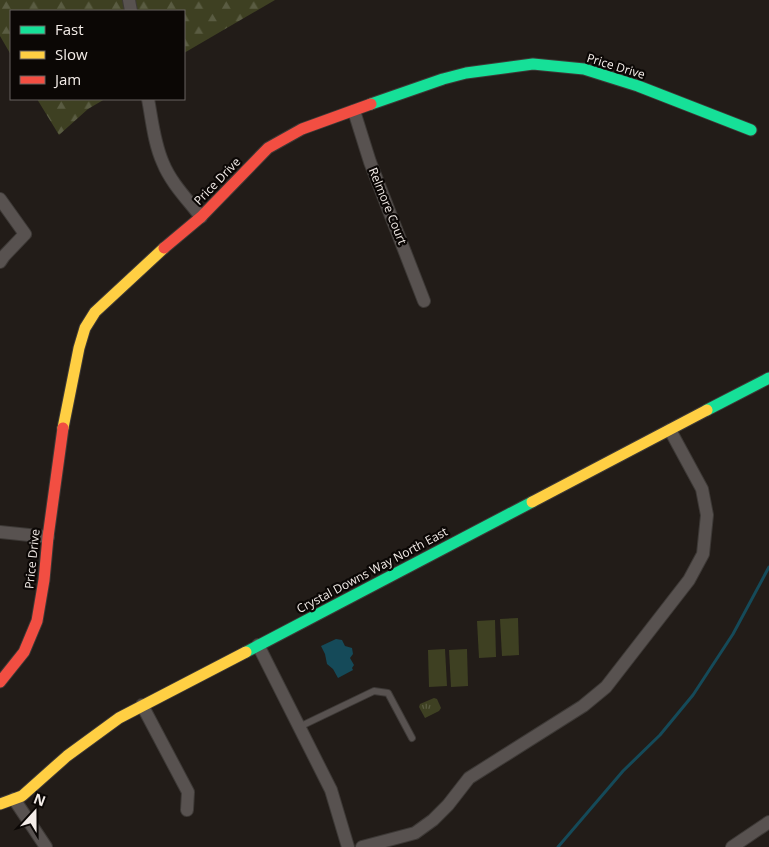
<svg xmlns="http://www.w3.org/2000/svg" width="769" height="847" viewBox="0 0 769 847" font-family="'Open Sans',sans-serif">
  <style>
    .grass { fill: url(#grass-tufts) }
    .forest { fill: url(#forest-firs) }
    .garden { fill: #3e4022 }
    .water { fill: #154a59 }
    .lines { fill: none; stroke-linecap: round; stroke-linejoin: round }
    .stream { stroke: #154a59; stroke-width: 3 }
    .lane-casing { stroke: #3d3936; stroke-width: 8 }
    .street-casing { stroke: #3d3936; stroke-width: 14 }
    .fast-casing { stroke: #3d3936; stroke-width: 13 }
    .slow-casing { stroke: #3d3936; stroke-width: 13 }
    .jam-casing { stroke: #3d3936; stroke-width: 13 }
    .lane { stroke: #585250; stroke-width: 6 }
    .street { stroke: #585250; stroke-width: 12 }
    .fast { stroke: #16e098; stroke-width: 11 }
    .slow { stroke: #ffcf43; stroke-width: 11 }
    .jam { stroke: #f24e42; stroke-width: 11 }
    .labels { text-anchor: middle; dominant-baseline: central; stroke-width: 4.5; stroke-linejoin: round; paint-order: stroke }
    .street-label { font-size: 12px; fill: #f4ede9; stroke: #0b0705 }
  </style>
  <defs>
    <pattern id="grass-tufts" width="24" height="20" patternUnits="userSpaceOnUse" patternTransform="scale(1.25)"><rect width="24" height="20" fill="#3e4022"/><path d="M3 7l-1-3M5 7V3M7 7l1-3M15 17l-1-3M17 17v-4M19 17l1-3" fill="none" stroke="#5a5c42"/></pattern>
    <pattern id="forest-firs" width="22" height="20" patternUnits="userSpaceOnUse" patternTransform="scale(1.25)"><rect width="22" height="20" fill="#3e4022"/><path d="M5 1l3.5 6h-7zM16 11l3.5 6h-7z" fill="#5a5c42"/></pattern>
  </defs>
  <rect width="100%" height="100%" fill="#221c18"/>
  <polygon class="grass" points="434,698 437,699 441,708 439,711 425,718 419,707 420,704"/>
  <g class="forest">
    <polygon points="0,0 275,0 184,53 184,11 11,11 11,55 0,36"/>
    <polygon points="37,99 105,99 88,109 59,135"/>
  </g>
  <g class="garden">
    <polygon points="518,618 519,655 502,656 500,619"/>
    <polygon points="495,620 496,657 479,658 477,621"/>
    <polygon points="445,649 447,686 429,687 428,650"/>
    <polygon points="467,649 468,686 451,687 449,650"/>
  </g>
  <polygon class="water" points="336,639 342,640 345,646 352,648 353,654 350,658 354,665 352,668 353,670 338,678 333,669 327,664 325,654 321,646"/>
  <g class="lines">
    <polyline class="stream" points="558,847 623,771 660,735 693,695 733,634 769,567"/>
    <defs>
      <polyline id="lane" points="299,727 374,691 388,693 412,738"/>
      <g id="street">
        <polyline points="129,0 131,11"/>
        <path d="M 148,99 C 152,120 154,143 163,163 C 171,183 188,200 201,217"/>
        <polyline points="354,111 370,162 424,301"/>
        <polyline points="0,199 25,234 4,256 0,262"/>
        <polyline points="0,532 48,537"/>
        <polyline points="258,645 331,790 348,847"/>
        <polyline points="142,705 188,792 187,810"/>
        <polyline points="14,799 46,847"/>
        <polyline points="362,847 415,833 433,820 448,805 469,778 583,706 606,687 689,580 703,554 707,515 702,489 670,430"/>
        <polyline points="732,847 769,822"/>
      </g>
      <g id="fast">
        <polyline points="371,104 443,79 466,73 533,64 584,69 638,86 751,130"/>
        <polyline points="707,410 769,378"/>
        <polyline points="246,652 532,502"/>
      </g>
      <g id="slow">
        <polyline points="63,428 79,348 85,328 95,312 164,248"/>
        <polyline points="532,502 707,410"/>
        <polyline points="0,804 22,796 67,756 119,718 246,652"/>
      </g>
      <g id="jam">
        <polyline points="164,248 201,217 268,148 302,129 371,104"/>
        <polyline points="0,682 24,652 37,621 44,580 48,537 63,428"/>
      </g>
    </defs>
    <use href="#lane" class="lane-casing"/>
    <use href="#street" class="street-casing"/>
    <use href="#fast" class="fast-casing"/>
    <use href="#slow" class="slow-casing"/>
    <use href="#jam" class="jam-casing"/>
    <use href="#lane" class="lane"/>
    <use href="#street" class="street"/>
    <use href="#fast" class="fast"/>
    <use href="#slow" class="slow"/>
    <use href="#jam" class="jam"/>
  </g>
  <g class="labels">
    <g class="street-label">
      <text transform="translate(616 66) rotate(17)">Price Drive</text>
      <text transform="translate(217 181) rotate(-46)">Price Drive</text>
      <text transform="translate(388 206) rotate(68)">Relmore Court</text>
      <text transform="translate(32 559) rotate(-84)">Price Drive</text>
      <text transform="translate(372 570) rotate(-28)">Crystal Downs Way North East</text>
    </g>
  </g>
  <rect x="10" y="10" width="175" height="90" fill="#0b0705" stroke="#686360"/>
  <rect x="20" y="26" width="25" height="8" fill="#16e098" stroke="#686360"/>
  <text x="55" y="35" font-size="15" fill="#f4ede9">Fast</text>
  <rect x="20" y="51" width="25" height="8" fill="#ffcf43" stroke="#686360"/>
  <text x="55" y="60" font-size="15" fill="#f4ede9">Slow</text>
  <rect x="20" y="76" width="25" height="8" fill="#f24e42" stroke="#686360"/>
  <text x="55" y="85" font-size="15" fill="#f4ede9">Jam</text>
  <g transform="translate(35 812) rotate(21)" stroke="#0b0705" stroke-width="4" paint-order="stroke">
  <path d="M0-4L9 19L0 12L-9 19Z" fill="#f4ede9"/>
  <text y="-8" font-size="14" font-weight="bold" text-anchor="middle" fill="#f4ede9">N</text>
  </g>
</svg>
